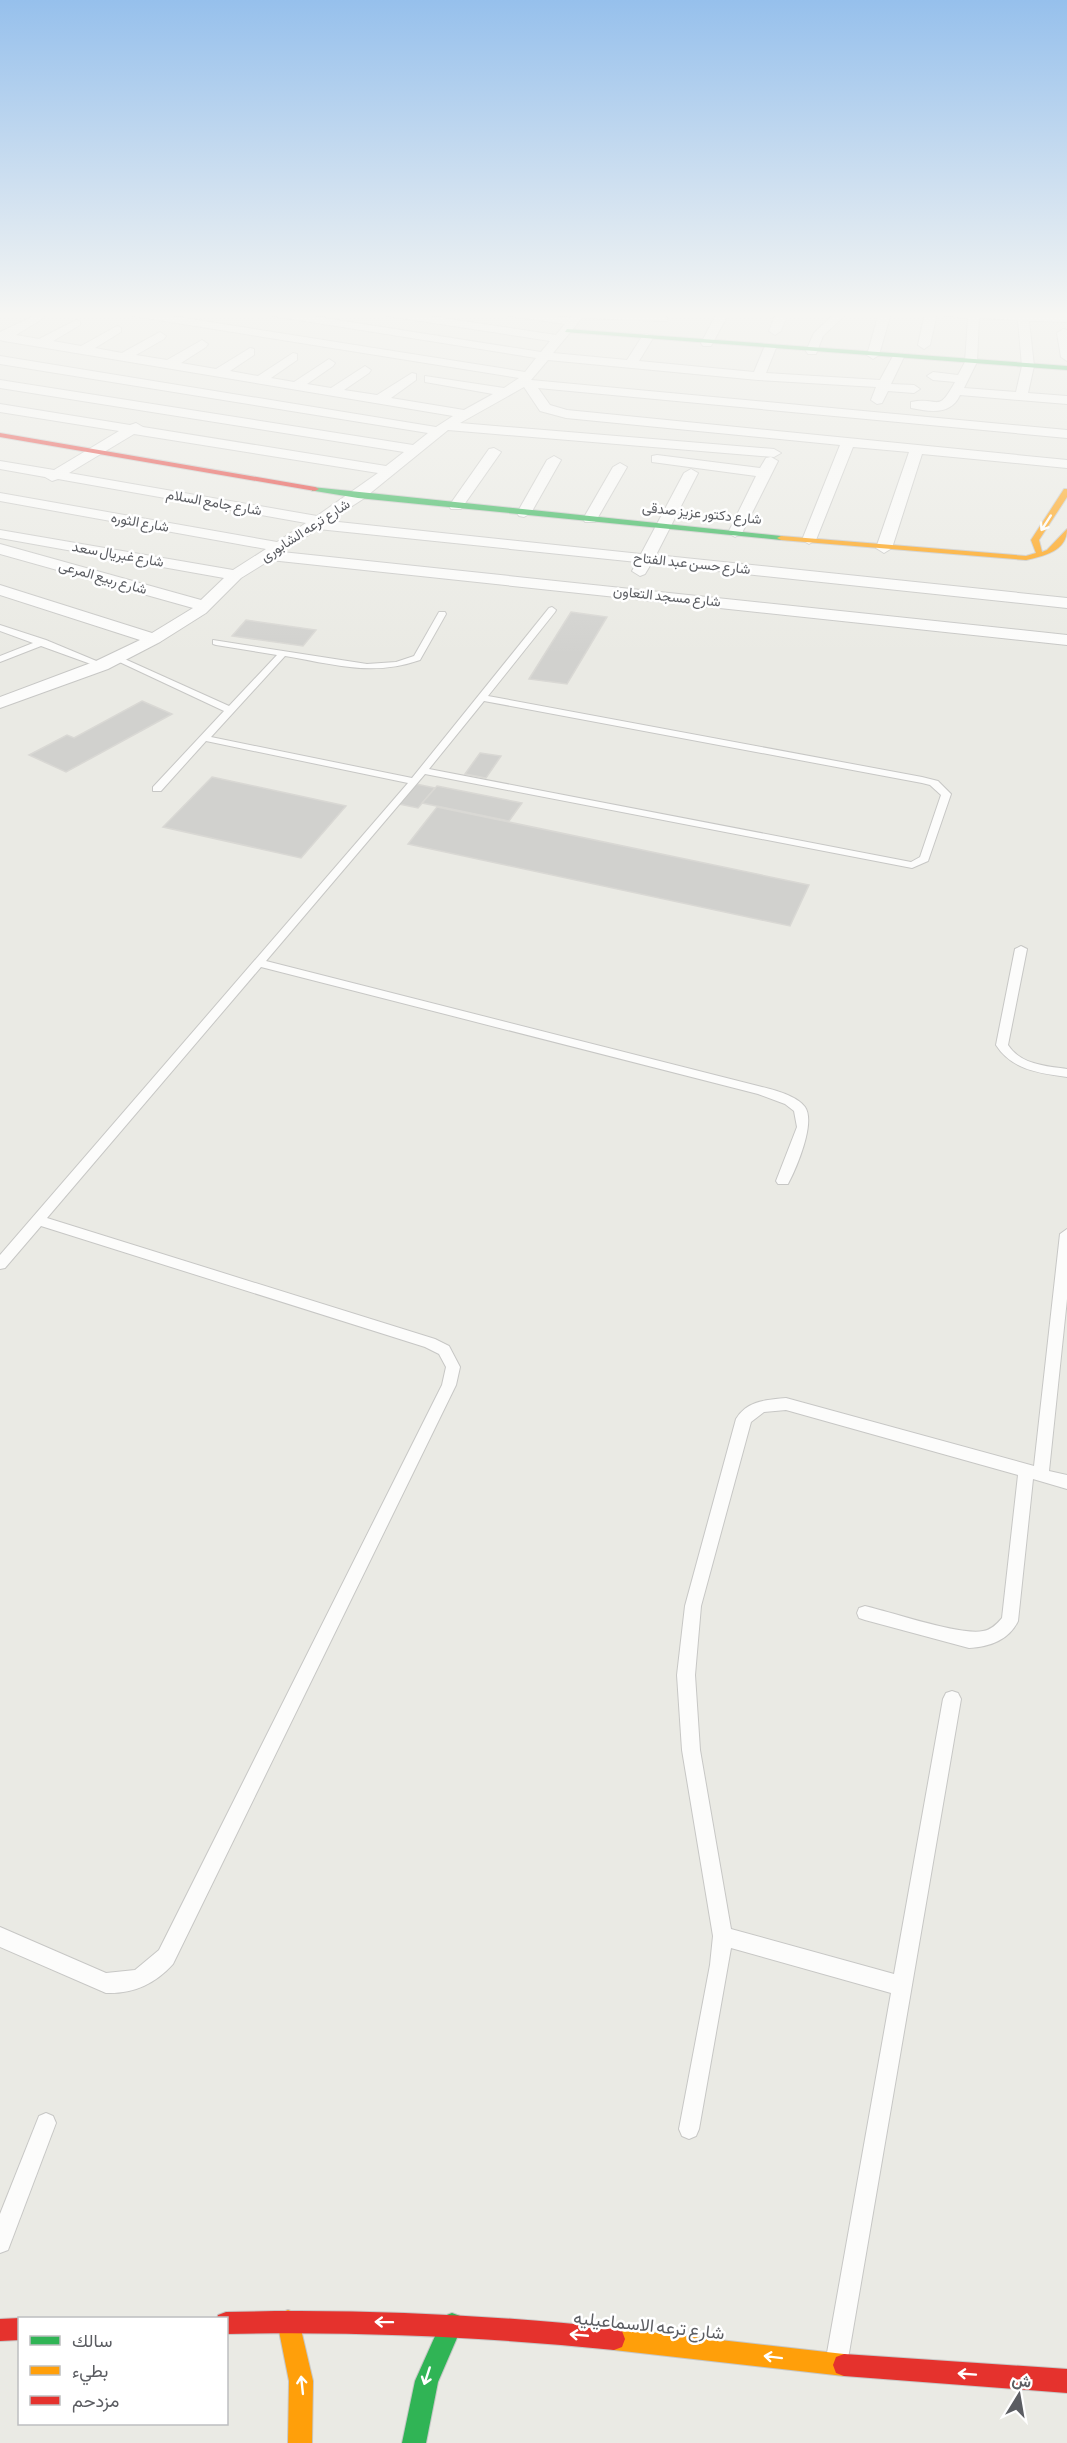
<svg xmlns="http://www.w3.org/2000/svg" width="1067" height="2443" viewBox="0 0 1067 2443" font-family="'Asap Condensed',Vazirmatn,sans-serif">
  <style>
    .building { fill: #d1d1ce; stroke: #d9d8d4; stroke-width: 1.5 }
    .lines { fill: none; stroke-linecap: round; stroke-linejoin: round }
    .lane-casing { stroke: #c7c7c5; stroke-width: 2 }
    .street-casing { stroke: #c7c7c5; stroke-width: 2 }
    .fast-casing { stroke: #c7c7c6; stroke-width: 2 }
    .slow-casing { stroke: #c7c7c6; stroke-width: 2 }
    .jam-casing { stroke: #c7c7c6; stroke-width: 2 }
    .lane { fill: #fcfcfb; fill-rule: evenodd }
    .street { fill: #fcfcfb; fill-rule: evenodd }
    .fast { fill: #30b455; fill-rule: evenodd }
    .slow { fill: #ff9f0a; fill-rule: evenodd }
    .jam { fill: #e5322d; fill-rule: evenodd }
    .oneway { stroke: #fff }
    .labels { text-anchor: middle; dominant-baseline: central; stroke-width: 5; stroke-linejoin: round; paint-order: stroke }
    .far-street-label { font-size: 14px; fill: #5b5d62; stroke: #fff }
    .near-street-label { font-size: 18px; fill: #5b5d62; stroke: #fff }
  </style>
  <rect width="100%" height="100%" fill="#eaeae4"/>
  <g class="building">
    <polygon points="571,612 607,617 567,684 529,679"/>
    <polygon points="246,620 316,630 303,646 232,636"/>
    <polygon points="142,701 172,714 66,772 29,755 67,735 74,738"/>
    <polygon points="480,753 501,756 486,778 465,774"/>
    <polygon points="212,777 346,806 301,858 163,827"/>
    <polygon points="416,784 435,788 418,808 399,804"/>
    <polygon points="437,786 522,803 509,821 422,803"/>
    <polygon points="437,807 809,885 790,926 408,844"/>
  </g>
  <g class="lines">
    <defs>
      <g id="lane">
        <path d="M 552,607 L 556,610 L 555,612 L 488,696 L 922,777 L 938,781 L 951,794 L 928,861 L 912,868 L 425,774 L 266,961 L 762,1087 C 775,1090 797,1096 805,1107 C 816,1123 796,1169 788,1184 L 778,1184 L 776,1181 L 797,1127 L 794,1111 L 785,1104 L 758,1094 L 261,967 L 47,1218 L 435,1339 L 449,1346 L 460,1367 L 456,1385 L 173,1964 C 155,1984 133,1994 106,1993 L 0,1947 L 0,1927 L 106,1973 L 135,1970 L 159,1950 L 442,1385 L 446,1367 L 439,1354 L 425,1347 L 41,1226 L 5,1268 L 0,1269 L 0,1255 L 408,783 L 206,741 L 161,791 L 153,791 L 153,787 L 224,711 L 111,658 L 118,656 L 229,706 L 277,655 L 216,645 L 213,644 L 213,640 L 367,664 L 396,662 L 414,656 L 439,612 L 445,612 L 446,614 L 420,660 C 372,677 333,664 285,656 L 211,737 L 412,778 L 549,608 ZM 484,701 L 922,783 L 930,785 L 941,795 L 920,857 L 911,862 L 429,769 Z"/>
        <polygon points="0,625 46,640 106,665 99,667 41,646 0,662 0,656 33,643 0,631"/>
        <path d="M 1021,946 L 1027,949 L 1008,1045 C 1021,1065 1046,1066 1067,1069 L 1067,1077 C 1039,1073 1012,1070 996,1045 L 1015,949 Z"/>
        <path d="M 1067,1229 L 1067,1299 L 1049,1471 L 1067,1475 L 1067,1489 L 1033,1479 L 1018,1621 C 1009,1640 989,1647 969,1648 L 865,1620 L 859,1618 L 857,1613 L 859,1608 L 865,1606 C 891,1612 961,1636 983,1631 C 991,1630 997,1624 1002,1618 L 1018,1475 L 786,1410 L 764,1412 L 751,1422 L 701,1606 L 695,1675 L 700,1750 L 731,1929 L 894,1974 L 943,1699 L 946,1693 L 952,1691 L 958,1693 L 961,1699 L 849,2353 L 846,2361 L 838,2364 L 830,2361 L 827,2353 L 891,1993 L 731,1948 L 699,2129 L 696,2136 L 689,2139 L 682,2136 L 679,2129 L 710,1965 L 713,1936 L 682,1750 L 677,1675 L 685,1606 L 736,1419 C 747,1400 767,1400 786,1398 L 1034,1466 L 1060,1234 Z"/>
        <polygon points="46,2113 53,2116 56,2123 8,2250 0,2253 0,2214 39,2116"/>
      </g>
      <g id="street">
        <path d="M 127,313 L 153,313 L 525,372 L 536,358 L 273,316 L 267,313 L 293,313 L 541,352 L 550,341 L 388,316 L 382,313 L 409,313 L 556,335 L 565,324 L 510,316 L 504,313 L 533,313 L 570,318 L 574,313 L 663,316 L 667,317 L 667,321 L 582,318 L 553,353 L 627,360 L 643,335 L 647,334 L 653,338 L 639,361 L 754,372 L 764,348 L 770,344 L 776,348 L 766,373 L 880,380 L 894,354 L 902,354 L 904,357 L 891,384 L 914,385 L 920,389 L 914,393 L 888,391 L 882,403 L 877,404 L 871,400 L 876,387 L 758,380 L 548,360 L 531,380 L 1067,430 L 1067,438 L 538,388 L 550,405 L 567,410 L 1067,460 L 1067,468 L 922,454 L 892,548 L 884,553 L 876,548 L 909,452 L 853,447 L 816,540 L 809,544 L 802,540 L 840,445 L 566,418 L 540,411 L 524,387 L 460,423 L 774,449 L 781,453 L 774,457 L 448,430 L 363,499 L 329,521 L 641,554 L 684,473 L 691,469 L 698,473 L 656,555 L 1067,598 L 1067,608 L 651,564 L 645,574 L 640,576 L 632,571 L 637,562 L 318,529 L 282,552 L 1067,635 L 1067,645 L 270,560 L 241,578 L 206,613 L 160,642 L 108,669 L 0,708 L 0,697 L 96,661 L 140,640 L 0,595 L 0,585 L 152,633 L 193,608 L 0,554 L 0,544 L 201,600 L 224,578 L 0,538 L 0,530 L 233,570 L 266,549 L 0,501 L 0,493 L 277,542 L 306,523 L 58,479 L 52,481 L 45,477 L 0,469 L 0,461 L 54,470 L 119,431 L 0,412 L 0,404 L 130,425 L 136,423 L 143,427 L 386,466 L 404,452 L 0,388 L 0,380 L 413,445 L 428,433 L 0,364 L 0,356 L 436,427 L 453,416 L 4,341 L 0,340 L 0,332 L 38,314 L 44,317 L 42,319 L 16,335 L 39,339 L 76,320 L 80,321 L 80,325 L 53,341 L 81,346 L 117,326 L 121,328 L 121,332 L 95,348 L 122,353 L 160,332 L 166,336 L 164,339 L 136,355 L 167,360 L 202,340 L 208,344 L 206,347 L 181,363 L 216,369 L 250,348 L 254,349 L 254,355 L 230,371 L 258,376 L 293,353 L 297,354 L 297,360 L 271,378 L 294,382 L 329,359 L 335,363 L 333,366 L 307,384 L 331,388 L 365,366 L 371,370 L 369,373 L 344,390 L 377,395 L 412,373 L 416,374 L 416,380 L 391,398 L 464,410 L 493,394 L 425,382 L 425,376 L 504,388 L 519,378 L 133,316 ZM 134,434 L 378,473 L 317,516 L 69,473 Z"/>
        <polygon points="717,313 729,313 711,346 703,346 701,343"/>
        <polygon points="776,313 788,313 781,331 775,335 769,331"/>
        <polygon points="835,313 847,313 823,336 816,354 808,354 806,351 814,333"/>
        <polygon points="879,313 891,313 879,355 873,359 867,355"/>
        <polygon points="925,313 937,313 930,345 924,349 918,345"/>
        <path d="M 940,313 L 1067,316 L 1067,322 L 1029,321 L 1034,366 L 1028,393 L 1067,396 L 1067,404 L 960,395 C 951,415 931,412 911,408 L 911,402 C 940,396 937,415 955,382 L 933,380 L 927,376 L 933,372 L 958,375 L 965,362 L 968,318 L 946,316 ZM 979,318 L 1018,320 L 1022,366 L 1016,392 L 964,388 L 977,362 Z"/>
        <polygon points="1063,329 1067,330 1067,361 1061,357 1057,333"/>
        <polygon points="494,448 501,452 461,509 451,509 449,506 451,503 489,449"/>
        <polygon points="657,455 760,468 766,458 771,457 778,461 742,533 735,537 728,533 756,476 652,462 652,456"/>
        <polygon points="554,456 561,460 531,513 524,517 519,516 517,513 547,460"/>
        <polygon points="620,463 627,467 597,519 595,522 585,522 583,519 613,467"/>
      </g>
      <g id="fast">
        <polygon points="567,329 1067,366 1067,370 565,332"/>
        <polygon points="312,487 781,536 785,538 781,540 358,498 315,491 312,491"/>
        <polygon points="452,2313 460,2316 463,2324 438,2382 426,2443 402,2443 415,2381 444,2316"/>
      </g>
      <g id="slow">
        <path d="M 1064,489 L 1067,489 L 1067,497 L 1039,540 L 1042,552 L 1047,550 L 1067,529 C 1067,551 1044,556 1026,560 L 781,540 L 777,538 L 781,536 L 1026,556 L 1036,553 L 1031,540 Z"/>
        <polygon points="288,2310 296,2313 299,2321 313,2381 312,2443 288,2443 289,2381 277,2321 280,2313"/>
        <polygon points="614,2328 844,2354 852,2357 855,2365 852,2373 844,2376 614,2350 606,2347 603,2339 606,2331"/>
      </g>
      <g id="jam">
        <polygon points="0,433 315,487 319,489 315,491 0,437"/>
        <path d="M 275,2311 C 388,2310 501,2316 614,2328 L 622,2331 L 625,2339 L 622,2347 L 614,2350 C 485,2337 356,2331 226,2334 L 226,2318 L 217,2318 L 218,2315 L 226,2312 Z"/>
        <polygon points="20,2318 22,2318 20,2318 20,2340 0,2341 0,2319"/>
        <polygon points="844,2354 1067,2369 1067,2393 844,2376 836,2373 833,2365 836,2357"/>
      </g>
    </defs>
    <use href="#lane" class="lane-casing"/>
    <use href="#street" class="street-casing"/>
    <use href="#fast" class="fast-casing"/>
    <use href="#slow" class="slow-casing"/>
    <use href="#jam" class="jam-casing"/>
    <use href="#lane" class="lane"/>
    <use href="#street" class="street"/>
    <use href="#fast" class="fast"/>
    <use href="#slow" class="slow"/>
    <use href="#jam" class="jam"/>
  </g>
  <defs><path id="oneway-shaft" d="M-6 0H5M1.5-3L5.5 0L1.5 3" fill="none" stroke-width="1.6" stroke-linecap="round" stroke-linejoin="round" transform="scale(1.5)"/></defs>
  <g class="oneway">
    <use href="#oneway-shaft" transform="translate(1046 523) rotate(123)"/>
    <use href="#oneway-shaft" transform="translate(384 2322) rotate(-179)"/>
    <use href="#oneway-shaft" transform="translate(579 2335) rotate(-175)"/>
    <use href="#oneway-shaft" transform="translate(773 2357) rotate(-173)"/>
    <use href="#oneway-shaft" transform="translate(967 2374) rotate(-176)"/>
    <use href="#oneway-shaft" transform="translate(427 2376) rotate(108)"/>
    <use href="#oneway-shaft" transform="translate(302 2385) rotate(-96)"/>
  </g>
  <linearGradient id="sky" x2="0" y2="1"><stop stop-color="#96c0ec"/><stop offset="0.48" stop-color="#f6f6f3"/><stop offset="1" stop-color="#f6f6f3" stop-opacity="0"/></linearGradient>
  <rect width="1067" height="655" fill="url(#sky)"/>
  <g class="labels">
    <g class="far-street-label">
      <text transform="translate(214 502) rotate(10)">شارع جامع السلام</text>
      <text transform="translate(702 513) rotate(6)">شارع دكتور عزيز صدقى</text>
      <text transform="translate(140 522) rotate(10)">شارع الثوره</text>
      <text transform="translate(305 530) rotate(-33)">شارع ترعه الشابورى</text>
      <text transform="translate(118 554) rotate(10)">شارع غبريال سعد</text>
      <text transform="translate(692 563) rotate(6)">شارع حسن عبد الفتاح</text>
      <text transform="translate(103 577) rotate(16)">شارع ربيع المرعى</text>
      <text transform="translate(667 596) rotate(6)">شارع مسجد التعاون</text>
    </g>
    <g class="near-street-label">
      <text transform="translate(649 2325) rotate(6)">شارع ترعه الاسماعيليه</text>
    </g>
  </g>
  <rect x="18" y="2317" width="210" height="108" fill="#ffffff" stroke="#bdbec0" stroke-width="1.5"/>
  <rect x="30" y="2336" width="30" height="9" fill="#30b455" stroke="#bdbec0" stroke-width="1.5"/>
  <text x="72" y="2347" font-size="18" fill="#5b5d62">سالك</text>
  <rect x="30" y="2366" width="30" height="9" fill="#ff9f0a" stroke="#bdbec0" stroke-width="1.5"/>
  <text x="72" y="2377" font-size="18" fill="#5b5d62">بطيء</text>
  <rect x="30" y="2396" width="30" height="9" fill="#e5322d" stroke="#bdbec0" stroke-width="1.5"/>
  <text x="72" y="2407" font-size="18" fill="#5b5d62">مزدحم</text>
  <g transform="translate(1019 2395) rotate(11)" stroke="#ffffff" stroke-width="4.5" paint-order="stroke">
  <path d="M0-4.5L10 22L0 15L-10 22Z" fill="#5b5d62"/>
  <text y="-9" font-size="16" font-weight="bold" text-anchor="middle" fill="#5b5d62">ش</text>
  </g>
</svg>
